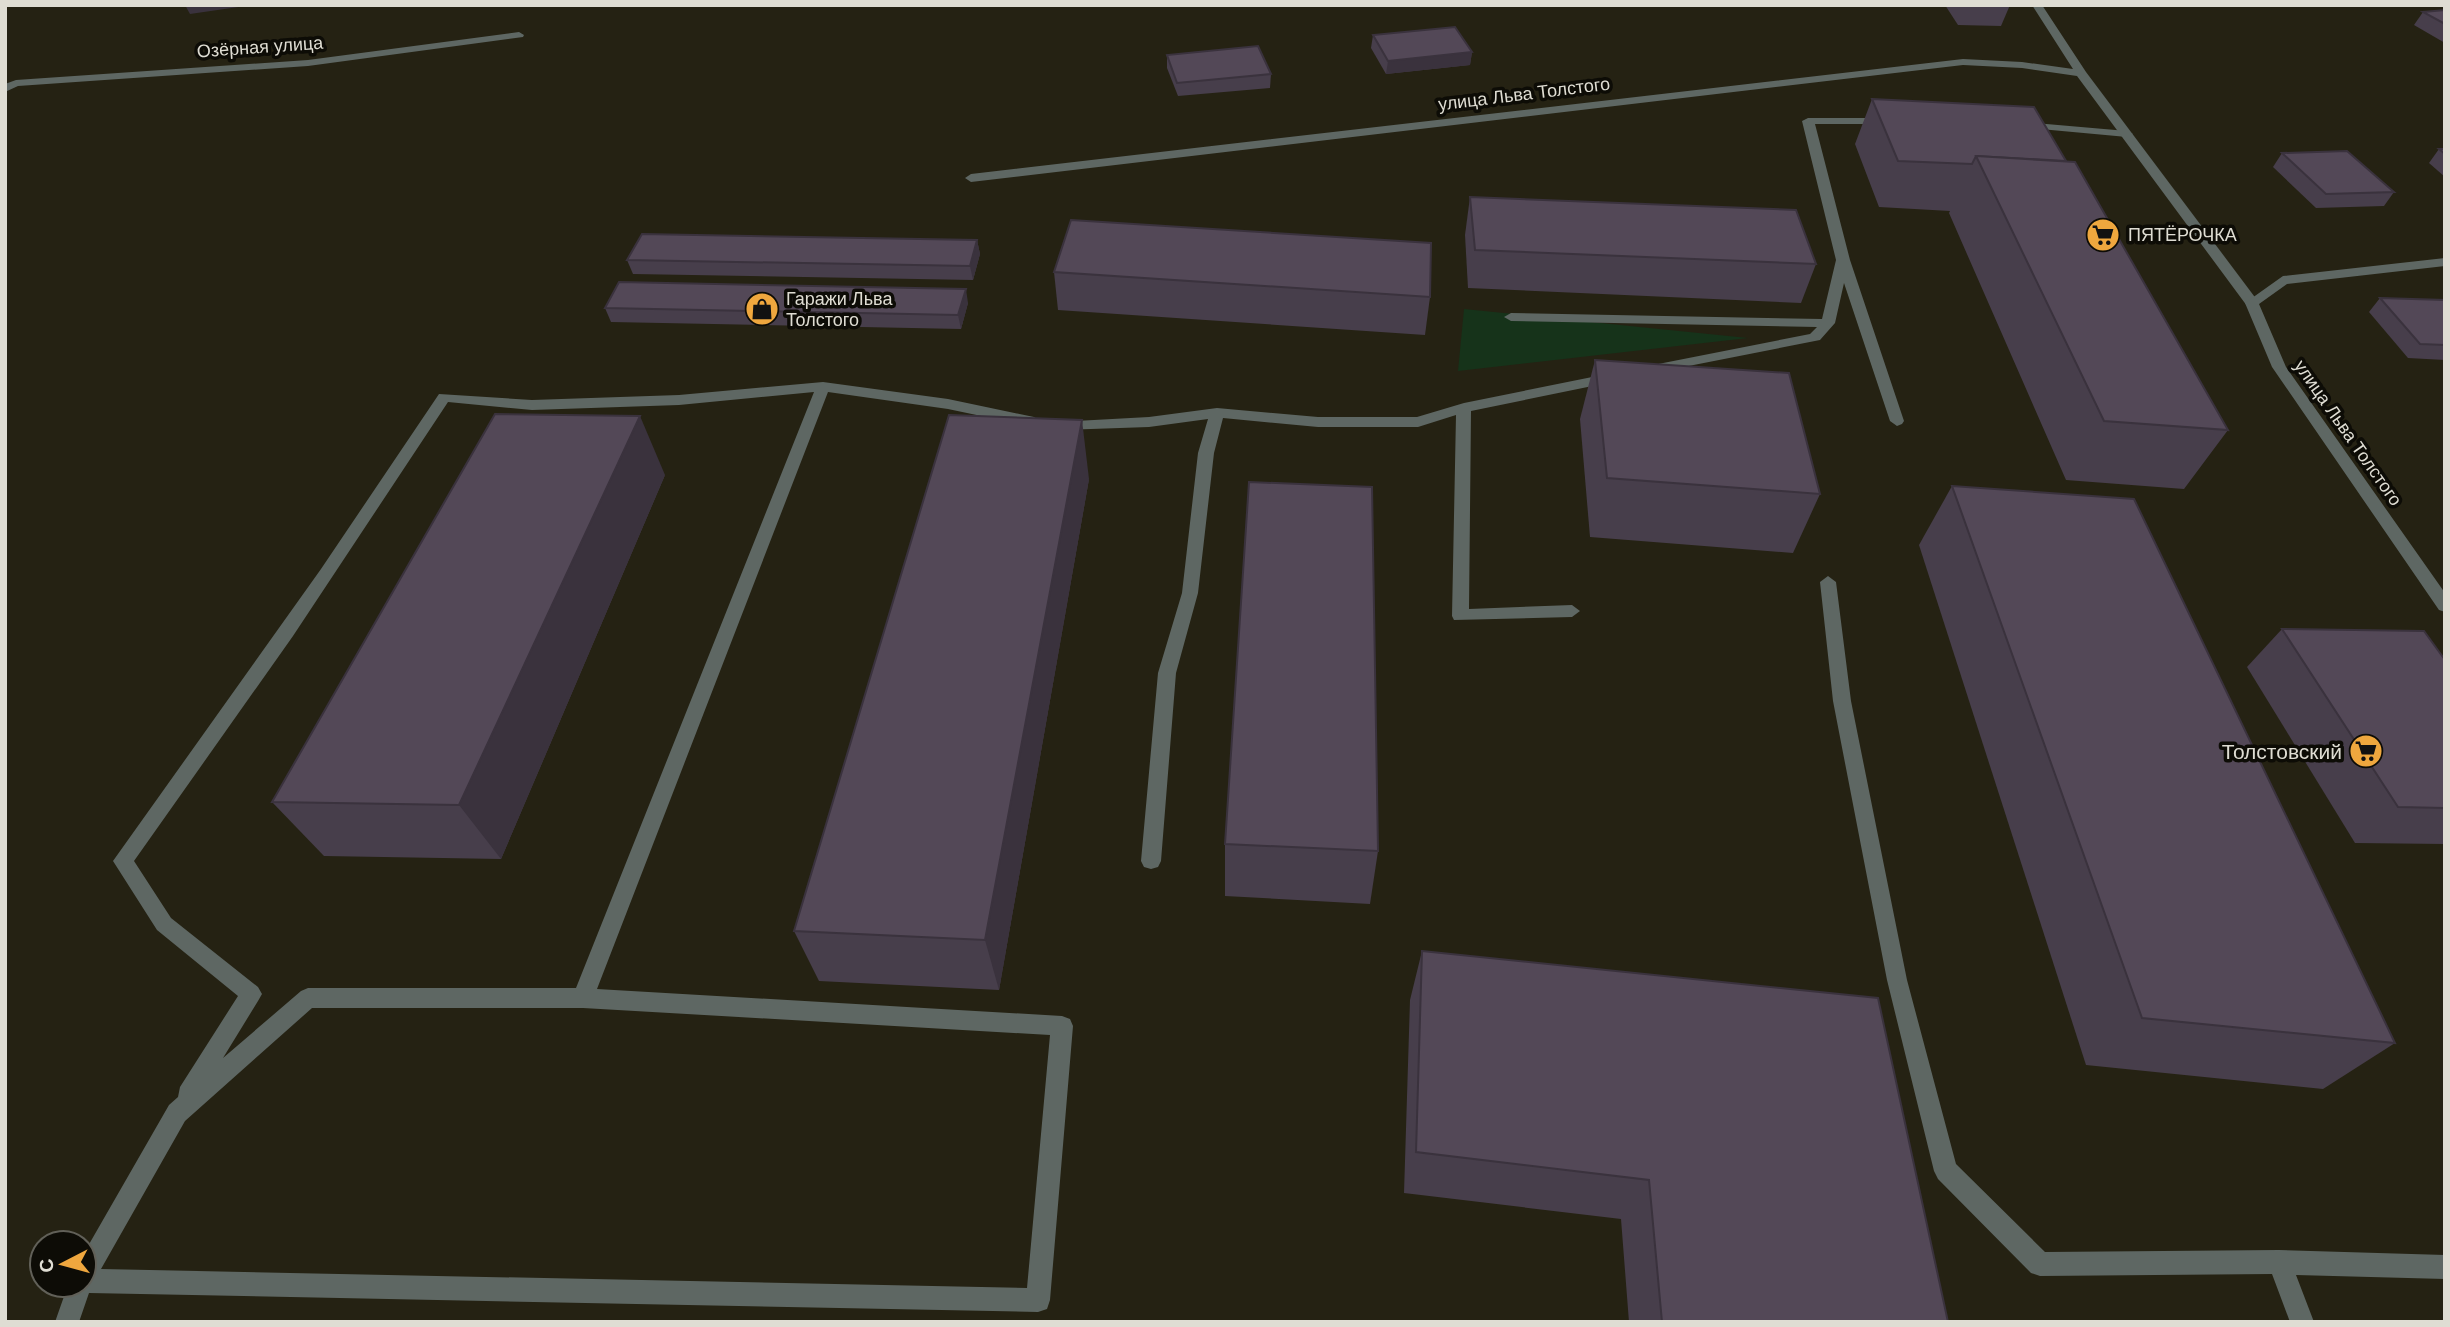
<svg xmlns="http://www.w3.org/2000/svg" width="2450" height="1327" viewBox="0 0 2450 1327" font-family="Helvetica,sans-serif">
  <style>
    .green { fill: #16331a }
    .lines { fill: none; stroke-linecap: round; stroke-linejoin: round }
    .service { fill: #5e6763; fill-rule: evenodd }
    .minor { fill: #5e6763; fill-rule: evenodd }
    .tertiary { fill: #5e6763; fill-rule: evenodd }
    .wall { fill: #473e4b }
    .shaded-wall { fill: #3a323d }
    .building { fill: #534857; stroke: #3a323d; stroke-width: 2 }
    .labels { text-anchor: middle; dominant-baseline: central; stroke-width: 7; stroke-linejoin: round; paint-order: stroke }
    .far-street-label { font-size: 18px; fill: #dfddd3; stroke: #0d0c06 }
    .far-poi-label { font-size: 18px; fill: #dfddd3; stroke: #0d0c06; text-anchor: start }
    .poi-label { font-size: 21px; fill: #dfddd3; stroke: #0d0c06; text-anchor: end }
  </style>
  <rect width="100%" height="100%" fill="#252213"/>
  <polygon class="green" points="1464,309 1748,338 1458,371"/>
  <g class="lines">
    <g class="service">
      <polygon points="1808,118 1886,118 1892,121 1886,124 1815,124 1850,260 1904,421 1902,424 1897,426 1890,421 1844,283 1835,323 1820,340 1653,373 1646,369 1648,366 1810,334 1817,327 1511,321 1504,317 1511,313 1822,319 1836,260 1802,121"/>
      <polygon points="2022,122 2127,131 2133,134 2127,137 2018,127 2018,123"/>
      <polygon points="1612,373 1617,375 1619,378 1617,381 1471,411 1469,609 1572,605 1580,611 1572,617 1454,620 1452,616 1456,415 1418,427 1318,427 1223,418 1214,453 1198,593 1176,673 1161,861 1158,867 1151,869 1144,867 1141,861 1158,673 1182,593 1198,453 1208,419 1149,427 1062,430 1057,428 1055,425 1057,422 1149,417 1217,408 1318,417 1417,417 1464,403"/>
      <path d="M 823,382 L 948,399 L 1034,417 L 1041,422 L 1034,427 L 948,409 L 828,392 L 597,989 L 1062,1016 L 1070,1019 L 1073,1026 L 1050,1300 L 1047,1309 L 1038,1312 L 89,1293 L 79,1322 L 55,1322 L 68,1285 L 84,1285 L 84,1253 L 169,1105 L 178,1097 L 180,1087 L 238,996 L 157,930 L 113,861 L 321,569 L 439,394 L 532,400 L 679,395 ZM 814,392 L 576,988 L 308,988 L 301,991 L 223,1058 L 258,1001 L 262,994 L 258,987 L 171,918 L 134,861 L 293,636 L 448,402 L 532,410 L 679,405 ZM 312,1008 L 583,1008 L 1050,1035 L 1027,1288 L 101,1269 L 185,1121 Z"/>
      <polygon points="1828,576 1836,582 1851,701 1907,980 1956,1164 2045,1252 2279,1250 2445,1255 2445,1279 2296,1275 2314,1322 2290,1322 2272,1274 2040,1276 2031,1273 1938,1179 1934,1171 1887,980 1833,701 1820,582"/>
    </g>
    <g class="minor">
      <polygon points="2032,5 2042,5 2086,72 2257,300 2257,306 2247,306 2077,76 2022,68 1963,65 971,182 965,178 971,174 1963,59 2022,62 2073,69"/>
      <polygon points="519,32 524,35 523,37 308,66 18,86 5,92 5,84 16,80 308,60"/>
    </g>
    <polygon class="tertiary" points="2445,258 2445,266 2287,284 2259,304 2286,367 2445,593 2445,612 2439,610 2272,367 2245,303 2283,276"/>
  </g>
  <g class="wall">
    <polygon points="1945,5 2010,5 2001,26 1958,25"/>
    <polygon points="2445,10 2445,43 2414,25 2423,12"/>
    <polygon points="1373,35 1472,52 1470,65 1386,74 1371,48"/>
    <polygon points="1167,55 1271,74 1270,88 1178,96 1167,68"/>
    <polygon points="1872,99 2066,161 2228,430 2184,489 2066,480 1949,213 1950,211 1879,207 1855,144"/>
    <polygon points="2439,149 2445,149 2445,177 2429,163"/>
    <polygon points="2282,153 2394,192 2384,206 2316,208 2273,167"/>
    <polygon points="1470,197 1816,264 1801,303 1468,288 1465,235"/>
    <polygon points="977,240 980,254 973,280 633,274 627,260"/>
    <polygon points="1054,272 1430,297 1425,335 1058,310"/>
    <polygon points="2380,298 2445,300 2445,360 2408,358 2369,312"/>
    <polygon points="968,303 961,329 611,322 605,308"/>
    <polygon points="1595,360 1820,494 1793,553 1590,537 1580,419"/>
    <polygon points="665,475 501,859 324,856 272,802"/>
    <polygon points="1089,479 999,990 819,981 794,931"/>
    <polygon points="1952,486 2395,1043 2323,1089 2086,1065 1919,545"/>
    <polygon points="2282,629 2445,660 2445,844 2355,843 2247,667"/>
    <polygon points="1225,844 1378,851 1370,904 1225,896"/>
    <polygon points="1422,951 1948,1322 1629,1322 1621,1219 1404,1193 1410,1000"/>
  </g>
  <g class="shaded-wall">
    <polygon points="185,5 252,5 190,14"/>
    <polygon points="1472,52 1470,65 1386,74 1388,61"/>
    <polygon points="977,240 980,254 973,280 970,266"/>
    <polygon points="966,289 968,303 961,329 958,315"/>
    <polygon points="640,416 665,475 501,859 459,805"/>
    <polygon points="1082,420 1089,479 999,990 985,940"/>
  </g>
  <g class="building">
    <polygon points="2445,10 2445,24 2423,12"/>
    <polygon points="1455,27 1472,52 1388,61 1373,35"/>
    <polygon points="1258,46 1271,74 1177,83 1167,55"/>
    <polygon points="1872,99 2034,107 2066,161 1976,156 1972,164 1898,161"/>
    <polygon points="2439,149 2445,149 2445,154"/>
    <polygon points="2347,151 2394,192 2326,194 2282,153"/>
    <polygon points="1976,156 2075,162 2228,430 2104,421"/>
    <polygon points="1470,197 1796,210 1816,264 1475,250"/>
    <polygon points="1071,220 1431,243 1430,297 1054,272"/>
    <polygon points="642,234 977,240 970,266 627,260"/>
    <polygon points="619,282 966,289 958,315 605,308"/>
    <polygon points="2380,298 2445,300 2445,345 2420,344"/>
    <polygon points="1595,360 1789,373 1820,494 1607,478"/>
    <polygon points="495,414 640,416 459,805 272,802"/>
    <polygon points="949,415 1082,420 985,940 794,931"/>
    <polygon points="1249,482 1372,487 1378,851 1225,844"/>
    <polygon points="1952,486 2134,499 2395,1043 2142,1018"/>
    <polygon points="2282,629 2424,631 2445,660 2445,808 2398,807"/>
    <polygon points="1422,951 1878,998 1948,1322 1662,1322 1649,1180 1416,1152"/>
  </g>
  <defs>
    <symbol id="supermarket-disc" viewBox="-11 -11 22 22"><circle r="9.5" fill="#efa73e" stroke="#0d0c06"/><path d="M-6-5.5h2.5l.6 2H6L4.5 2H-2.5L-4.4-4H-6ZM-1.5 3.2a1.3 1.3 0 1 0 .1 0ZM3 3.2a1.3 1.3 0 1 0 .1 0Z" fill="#111"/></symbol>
    <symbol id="shop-disc" viewBox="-11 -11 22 22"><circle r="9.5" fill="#efa73e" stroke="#0d0c06"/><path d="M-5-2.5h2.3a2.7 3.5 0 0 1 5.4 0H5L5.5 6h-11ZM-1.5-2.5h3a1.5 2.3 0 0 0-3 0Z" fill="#111"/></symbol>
  </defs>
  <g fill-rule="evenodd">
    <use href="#supermarket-disc" x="2084" y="216" width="38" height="38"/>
    <use href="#shop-disc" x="743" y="290" width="38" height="38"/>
    <use href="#supermarket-disc" x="2347" y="732" width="38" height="38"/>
  </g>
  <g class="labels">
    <g class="far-street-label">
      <text transform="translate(260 47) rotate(-4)">Озёрная улица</text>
      <text transform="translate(1524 94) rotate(-7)">улица Льва Толстого</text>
      <text transform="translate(2348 433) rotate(55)">улица Льва Толстого</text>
    </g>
    <g class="far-poi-label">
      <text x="2128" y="235">ПЯТЁРОЧКА</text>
      <text x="786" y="299">Гаражи Льва<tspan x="786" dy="21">Толстого</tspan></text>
    </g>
    <g class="poi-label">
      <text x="2342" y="751">Толстовский</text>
    </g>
  </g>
  <rect width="2450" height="1327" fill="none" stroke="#dfddd3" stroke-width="14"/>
  <g transform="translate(63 1264) rotate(264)"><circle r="33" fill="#0d0c06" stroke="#616058" stroke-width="2"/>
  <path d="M0-5L12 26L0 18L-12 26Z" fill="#efa73e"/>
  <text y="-10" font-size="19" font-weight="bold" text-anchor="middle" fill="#dfddd3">С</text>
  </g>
</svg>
